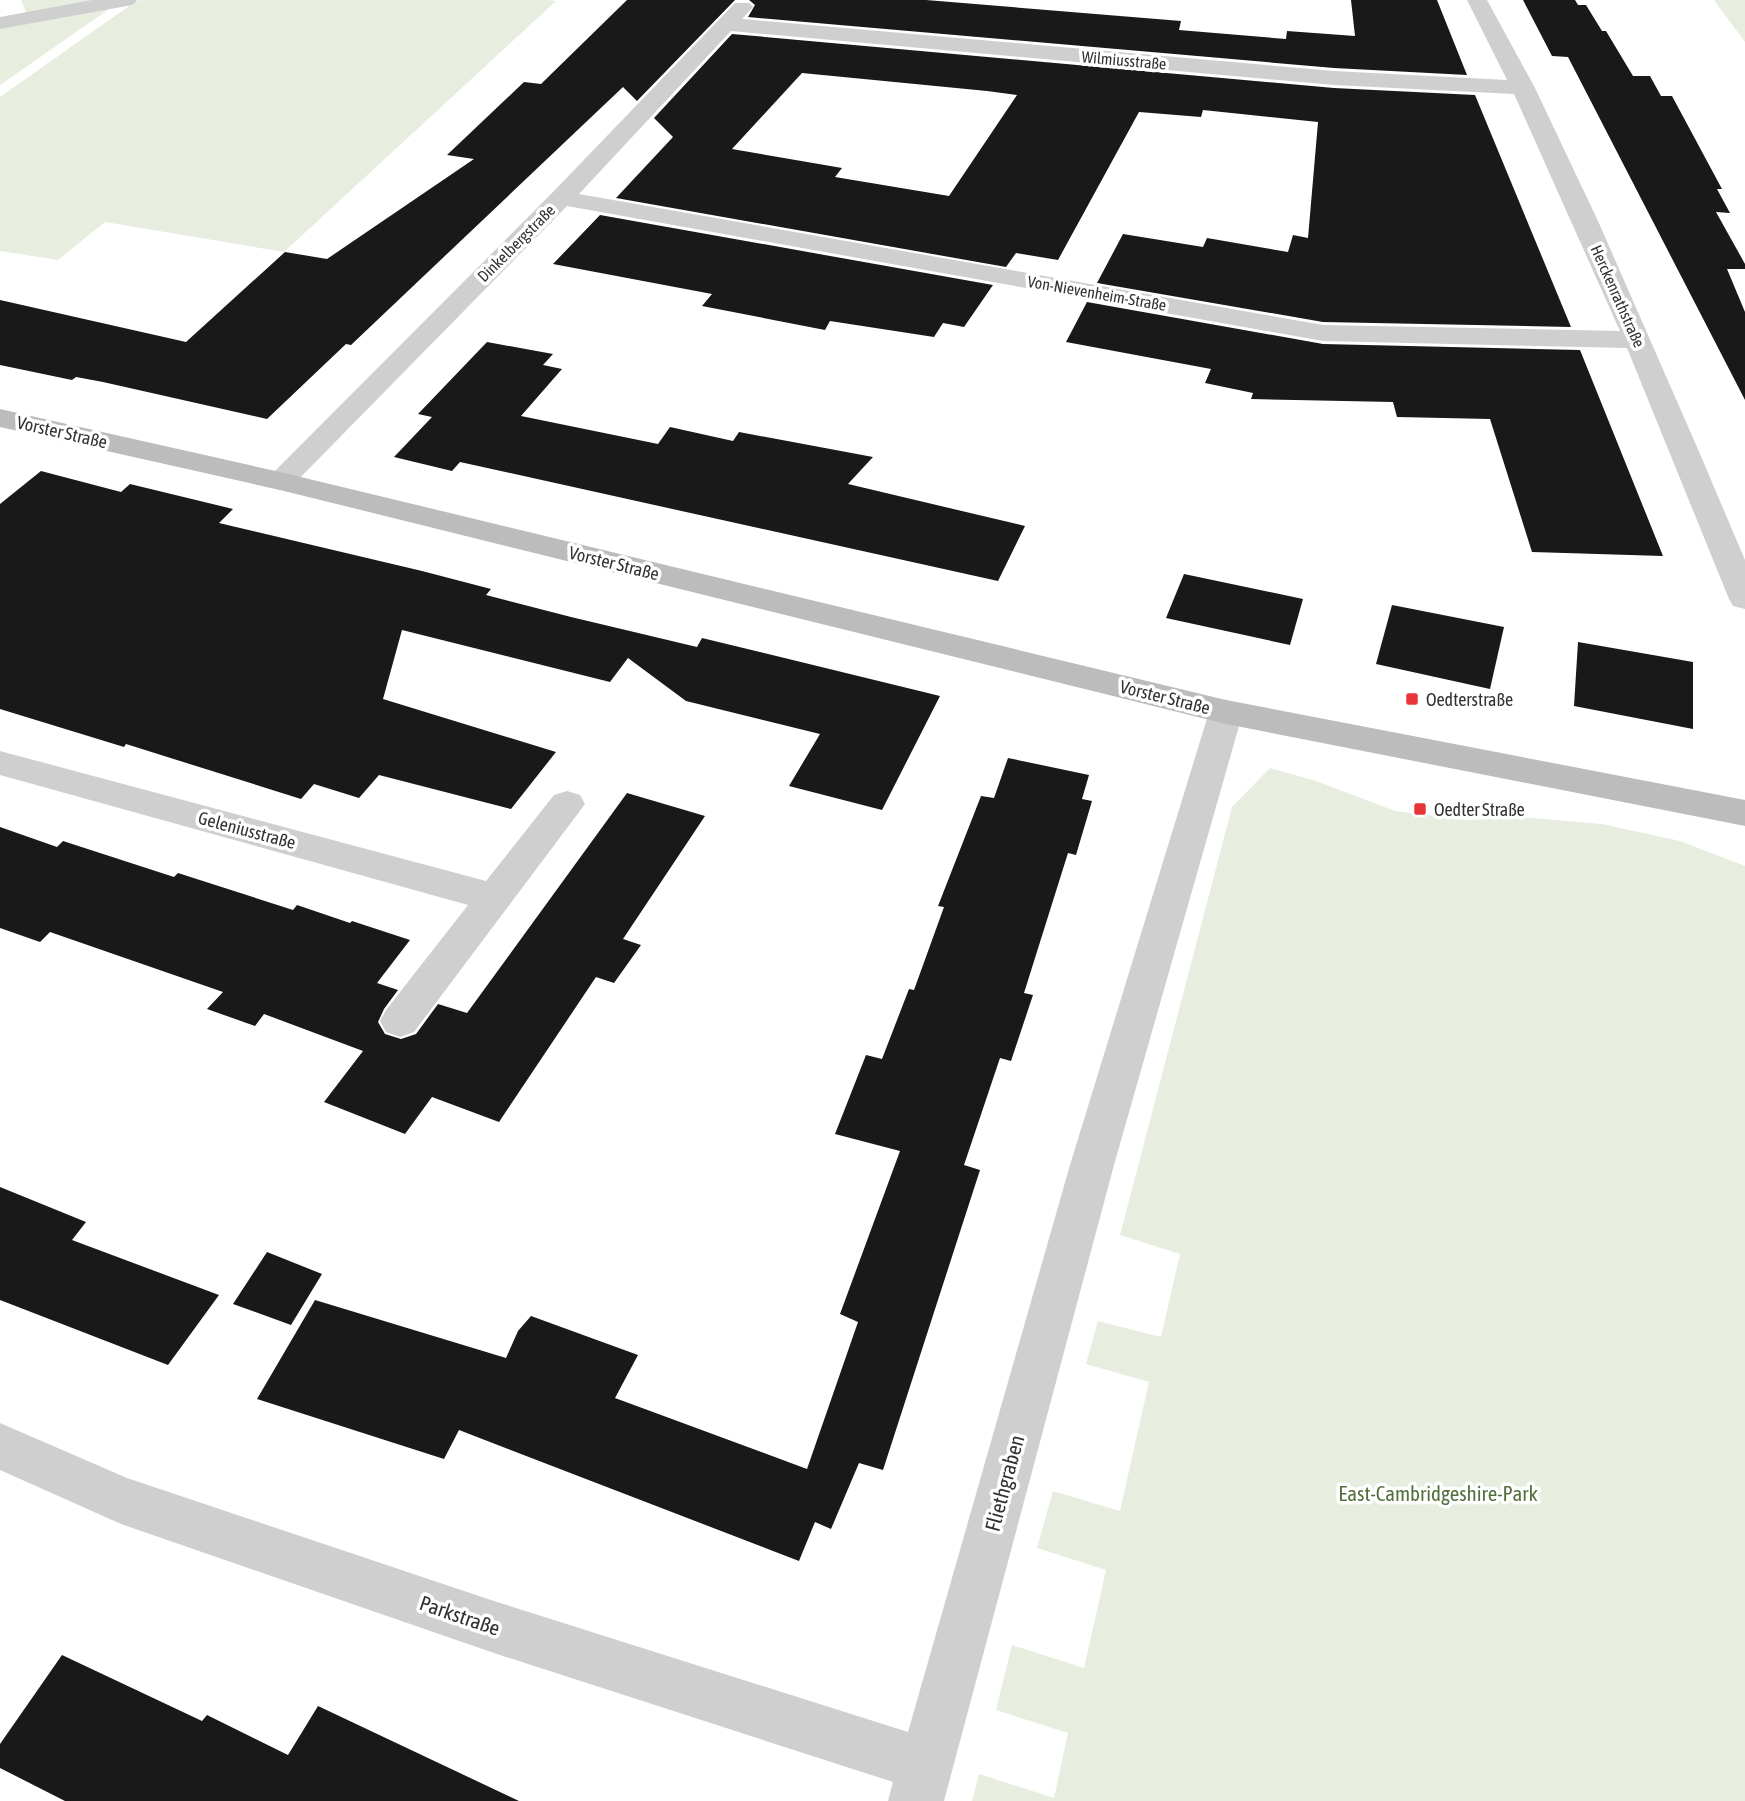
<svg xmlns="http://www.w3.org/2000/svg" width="1745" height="1801" viewBox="0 0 1745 1801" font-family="'Asap Condensed',sans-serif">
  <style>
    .green { fill: #e7eee0 }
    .building { fill: #191919; fill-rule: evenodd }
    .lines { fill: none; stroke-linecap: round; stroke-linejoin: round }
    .street { fill: #cfcfcf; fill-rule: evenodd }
    .secondary { fill: #bcbcbc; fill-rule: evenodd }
    .poi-dot { fill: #e93439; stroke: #fff; stroke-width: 2.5 }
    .labels { text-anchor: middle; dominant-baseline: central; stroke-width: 7; stroke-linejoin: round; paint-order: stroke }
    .far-street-label { font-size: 16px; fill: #323232; stroke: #fff }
    .street-label { font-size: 18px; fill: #323232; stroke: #fff }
    .poi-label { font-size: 18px; fill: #323232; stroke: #fff; text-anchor: start }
    .near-street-label { font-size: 21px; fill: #323232; stroke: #fff }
    .near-park-label { font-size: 21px; fill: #536f3d; stroke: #fff }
  </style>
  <rect width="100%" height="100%" fill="#fff"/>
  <g class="green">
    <polygon points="21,0 110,0 27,15"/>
    <polygon points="141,0 546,0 556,1 284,252 105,222 58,260 0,251 0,97 129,6 121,5"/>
    <polygon points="1714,0 1745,0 1745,42"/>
    <polygon points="115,5 0,85 0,26"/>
    <polygon points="1270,768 1316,781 1395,811 1467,820 1521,817 1602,824 1680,841 1745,866 1745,1801 972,1801 979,1774 1054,1798 1068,1733 996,1710 1012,1645 1084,1668 1106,1570 1037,1548 1053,1491 1120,1511 1149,1382 1086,1364 1098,1321 1161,1337 1180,1254 1120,1235 1232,807"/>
  </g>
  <g class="building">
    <polygon points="627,0 926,0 1181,21 1179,30 1286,39 1287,31 1355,36 1351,0 1437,0 1467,75 1334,68 748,17 755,5 749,0 735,0 637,101 623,87 351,345 346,344 267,419 103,382 76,377 72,380 0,365 0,300 186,342 285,252 327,259 474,159 447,155 524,82 541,84"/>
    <polygon points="1523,0 1575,0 1578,5 1586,5 1602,31 1606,31 1633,76 1650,76 1661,96 1672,96 1722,189 1717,189 1730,213 1716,212 1745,264 1745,269 1727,269 1745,312 1745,400 1568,57 1552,56"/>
    <path d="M 732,34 L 1334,88 L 1475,95 L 1571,327 L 1323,322 L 1097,283 L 1123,234 L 1203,247 L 1207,238 L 1288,252 L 1293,235 L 1308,238 L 1318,122 L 1203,110 L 1201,117 L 1139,112 L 1058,260 L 1016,253 L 1006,267 L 616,198 L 673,137 L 654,118 ZM 802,73 L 987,91 L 1017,95 L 949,196 L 835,177 L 842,168 L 732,149 Z"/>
    <polygon points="600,215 993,285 964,327 943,323 934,337 830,321 825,330 702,306 712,294 553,264"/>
    <polygon points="1087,302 1323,344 1580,350 1663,556 1532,552 1490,419 1397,417 1393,402 1251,399 1253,393 1205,383 1211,369 1066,342"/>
    <polygon points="487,342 553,354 543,365 562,369 521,416 658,444 670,427 733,441 739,432 873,457 848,484 1025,526 998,581 460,462 452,471 394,457 432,417 418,414"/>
    <polygon points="41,471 121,492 130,484 233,509 219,523 422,571 491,589 486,595 571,617 697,647 702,638 940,696 882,810 789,786 820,734 686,701 628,658 610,682 402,630 383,699 556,752 511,809 379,775 359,798 314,784 301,799 126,744 124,747 0,709 0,504"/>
    <polygon points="1184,574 1303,599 1290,645 1166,618"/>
    <polygon points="1392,605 1504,627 1490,689 1376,664"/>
    <polygon points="1578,642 1693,662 1693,729 1574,706"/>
    <polygon points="1008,758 1089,775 1082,799 1092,801 1076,855 1068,853 1024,993 1033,995 1011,1061 1000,1058 964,1165 980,1170 883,1470 859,1463 831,1529 815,1522 799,1561 459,1430 444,1459 257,1399 315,1300 506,1358 518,1331 531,1316 638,1355 615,1398 807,1469 858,1322 840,1314 900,1151 835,1134 866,1055 882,1059 909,989 914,990 944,907 938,906 981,796 994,798"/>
    <polygon points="627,793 705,816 623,939 641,945 614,983 596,977 499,1122 432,1097 405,1134 324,1102 363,1051 264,1014 255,1026 207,1009 223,992 50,932 40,942 0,928 0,827 57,847 63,841 174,877 178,873 293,910 297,905 350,923 352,921 410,940 377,983 398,990 384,1009 378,1022 385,1034 401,1039 416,1034 438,1004 467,1013"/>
    <polygon points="0,1187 86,1222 72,1240 219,1295 168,1365 0,1300"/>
    <polygon points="267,1252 322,1274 291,1325 233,1304"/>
    <polygon points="62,1655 202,1721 207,1715 288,1755 318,1706 519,1801 65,1801 0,1768 0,1744"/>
  </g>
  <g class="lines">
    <g class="street">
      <polygon points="92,0 137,0 134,4 127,6 0,29 0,17"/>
      <path d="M 1467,0 L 1487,0 L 1535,88 L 1598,221 L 1697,447 L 1745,560 L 1745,609 L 1733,606 L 1729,599 L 1627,348 L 1323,341 L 567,206 L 291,487 L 280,490 L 269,487 L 265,481 L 552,193 L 735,3 L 749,3 L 753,7 L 742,19 L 1334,71 L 1507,80 ZM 731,31 L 1334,85 L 1514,94 L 1620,331 L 1323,325 L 579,194 Z"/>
      <polygon points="1226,700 1238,704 1243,712 1114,1165 944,1801 888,1801 893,1782 494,1653 121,1524 0,1470 0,1423 127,1478 494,1601 908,1732 1070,1165 1209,712 1214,704"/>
      <polygon points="0,751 486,881 554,795 567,791 580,795 585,804 414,1032 400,1037 386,1032 380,1021 386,1010 468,905 0,775"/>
    </g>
    <polygon class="secondary" points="0,409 280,472 1226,700 1745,800 1745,826 1226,724 280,490 0,427"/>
  </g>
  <g class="poi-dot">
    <rect x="1405" y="692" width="14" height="14" rx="3.5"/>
    <rect x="1413" y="802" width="14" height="14" rx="3.5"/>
  </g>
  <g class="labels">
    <g class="far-street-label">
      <text transform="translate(1124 60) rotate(5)">Wilmiusstraße</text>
      <text transform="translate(516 243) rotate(-45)">Dinkelbergstraße</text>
      <text transform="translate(1097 293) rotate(10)">Von-Nievenheim-Straße</text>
      <text transform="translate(1618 296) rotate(66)">Herckenrathstraße</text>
    </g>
    <g class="street-label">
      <text transform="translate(62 432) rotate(13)">Vorster Straße</text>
      <text transform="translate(614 563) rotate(14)">Vorster Straße</text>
      <text transform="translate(1165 697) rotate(14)">Vorster Straße</text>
      <text transform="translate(247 830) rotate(15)">Geleniusstraße</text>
    </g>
    <g class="poi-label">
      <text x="1426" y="699">Oedterstraße</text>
      <text x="1434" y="809">Oedter Straße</text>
    </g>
    <g class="near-street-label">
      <text transform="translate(1004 1483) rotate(-75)">Fliethgraben</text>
      <text transform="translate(460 1615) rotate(19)">Parkstraße</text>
    </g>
    <g class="near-park-label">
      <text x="1438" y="1493">East-Cambridgeshire-Park</text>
    </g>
  </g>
</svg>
